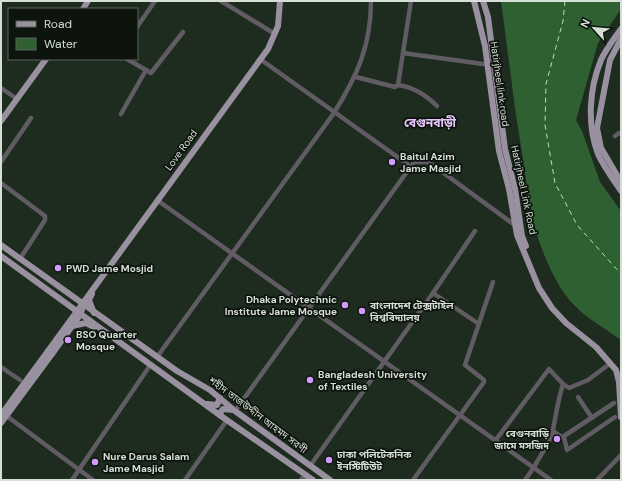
<svg xmlns="http://www.w3.org/2000/svg" width="622" height="481" viewBox="0 0 622 481" font-family="'DM Sans','Noto Sans Bengali',sans-serif">
  <style>
    .water { fill: #2f6032 }
    .lines { fill: none; stroke-linecap: round; stroke-linejoin: round }
    .ferry { stroke: #a4eda6; stroke-width: 1; stroke-dasharray: 5 4; stroke-linecap: butt }
    .minor { stroke: #615c64; stroke-width: 4.5 }
    .major { stroke: #9990a0; stroke-width: 6 }
    .major-bridge { stroke: #9990a0; stroke-width: 6 }
    .poi-dot { fill: #d39cfc; stroke: #0d130d; stroke-width: 1.5 }
    .labels { text-anchor: middle; dominant-baseline: central; stroke-width: 3.5; stroke-linejoin: round; paint-order: stroke }
    .street-label { font-size: 10px; fill: #d6dfd6; stroke: #0d130d }
    .poi-label { font-size: 10px; font-weight: bold; fill: #d6dfd6; stroke: #0d130d; text-anchor: start }
    .quarter-label { font-size: 12px; font-weight: bold; fill: #e6c8fe; stroke: #0d130d }
  </style>
  <rect width="100%" height="100%" fill="#1e2c1f"/>
  <path class="water" d="M 501,1 L 621,1 L 621,9 L 598,43 L 576,120 L 582,131 L 600,182 L 621,211 L 621,340 C 605,328 587,319 574,305 C 553,283 540,247 532,218 L 515,108 Z"/>
  <g class="lines">
    <polyline class="ferry" points="565,1 563,21 546,84 545,125 555,183 577,225 621,274"/>
    <g class="minor">
      <polyline points="221,1 275,34"/>
      <polyline points="137,27 155,1"/>
      <polyline points="403,53 483,64"/>
      <polyline points="127,59 151,73 183,32"/>
      <polyline points="260,59 410,166"/>
      <polyline points="356,77 395,87 398,85 411,1"/>
      <path d="M 398,85 C 413,87 426,95 437,106"/>
      <polyline points="1,88 17,99"/>
      <polyline points="121,114 146,70"/>
      <polyline points="615,136 619,133 621,134"/>
      <polyline points="1,162 31,118"/>
      <polyline points="1,183 45,216 45,220 20,259"/>
      <polyline points="157,200 551,480"/>
      <polyline points="433,293 479,324"/>
      <path d="M 157,357 L 334,113 C 357,76 371,46 371,1"/>
      <polyline points="1,367 20,380"/>
      <polyline points="563,384 569,388 588,380 608,365"/>
      <polyline points="578,397 592,418"/>
      <polyline points="235,411 414,162 427,162 434,166 516,226"/>
      <polyline points="4,414 93,480"/>
      <polyline points="553,431 562,437 564,436 614,403"/>
      <polyline points="564,437 567,450 615,417"/>
      <path d="M 495,441 L 549,369 L 563,384 C 558,400 556,414 553,430 C 551,440 532,471 525,480"/>
      <polyline points="310,466 433,293 475,231"/>
      <polyline points="72,480 151,364"/>
      <polyline points="185,480 227,420"/>
      <polyline points="301,480 305,475"/>
      <polyline points="413,480 484,382 484,380 465,365 493,282"/>
      <polyline points="597,480 621,455"/>
    </g>
    <g class="major">
      <polyline points="474,1 485,46 499,151 509,189 517,235 539,288 552,308 566,323 596,347 616,370 619,382 621,417"/>
      <polyline points="483,1 488,17 505,149 515,189 522,236 526,246"/>
      <polyline points="83,9 88,1"/>
      <path d="M 621,29 C 614,39 606,49 601,60 C 589,89 587,125 598,154 C 604,167 613,179 621,191"/>
      <polyline points="621,39 610,60 597,128 601,148 621,182"/>
      <polyline points="1,121 46,59"/>
      <polyline points="1,245 177,371 210,390 235,411 330,480"/>
      <polyline points="1,256 221,416 313,480"/>
      <polyline points="92,294 89,300 94,313"/>
      <polyline points="72,326 86,323 94,327"/>
      <polyline points="48,351 268,49 278,26 280,1"/>
      <polyline points="52,354 78,318 82,310"/>
      <polyline points="207,404 217,405 220,398"/>
      <polyline points="221,416 220,413 223,409 233,410"/>
    </g>
    <g class="major-bridge">
      <polyline points="1,415 48,351"/>
      <polyline points="1,423 52,354"/>
    </g>
  </g>
  <g class="poi-dot">
    <circle cx="392" cy="162" r="4"/>
    <circle cx="58" cy="268" r="4"/>
    <circle cx="345" cy="305" r="4"/>
    <circle cx="362" cy="311" r="4"/>
    <circle cx="68" cy="340" r="4"/>
    <circle cx="310" cy="380" r="4"/>
    <circle cx="557" cy="439" r="4"/>
    <circle cx="329" cy="460" r="4"/>
    <circle cx="95" cy="462" r="4"/>
  </g>
  <g class="labels">
    <g class="street-label">
      <text transform="translate(500 84) rotate(82)">Hatirjheel link road</text>
      <text transform="translate(181 150) rotate(-54)">Love Road</text>
      <text transform="translate(524 190) rotate(78)">Hatirjheel Link Road</text>
      <text transform="translate(258 415) rotate(37)">শহীদ তাজউদ্দীন আহমদ সরণী</text>
    </g>
    <g class="poi-label">
      <text x="400" y="156">Baitul Azim<tspan x="400" dy="12">Jame Masjid</tspan></text>
      <text x="66" y="268">PWD Jame Mosjid</text>
      <text x="337" y="299" text-anchor="end">Dhaka Polytechnic<tspan x="337" dy="12">Institute Jame Mosque</tspan></text>
      <text x="370" y="305">বাংলাদেশ টেক্সটাইল<tspan x="370" dy="12">বিশ্ববিদ্যালয়</tspan></text>
      <text x="76" y="334">BSO Quarter<tspan x="76" dy="12">Mosque</tspan></text>
      <text x="318" y="374">Bangladesh University<tspan x="318" dy="12">of Textiles</tspan></text>
      <text x="549" y="433" text-anchor="end">বেগুনবাড়ি<tspan x="549" dy="12">জামে মসজিদ</tspan></text>
      <text x="337" y="454">ঢাকা পলিটেকনিক<tspan x="337" dy="12">ইনস্টিটিউট</tspan></text>
      <text x="103" y="456">Nure Darus Salam<tspan x="103" dy="12">Jame Masjid</tspan></text>
    </g>
    <g class="quarter-label">
      <text x="430" y="123">বেগুনবাড়ী</text>
    </g>
  </g>
  <rect width="622" height="481" fill="none" stroke="#d6dfd6" stroke-width="4"/>
  <rect x="8" y="8" width="130" height="52" fill="#0d130d" stroke="#5d655d"/>
  <rect x="16" y="21" width="20" height="6" fill="#9990a0" stroke="#5d655d"/>
  <text x="44" y="28" font-size="12" fill="#d6dfd6">Road</text>
  <rect x="16" y="38" width="20" height="12" fill="#2f6032" stroke="#5d655d"/>
  <text x="44" y="48" font-size="12" fill="#d6dfd6">Water</text>
  <g transform="translate(594 28) rotate(297)" stroke="#0d130d" stroke-width="3" paint-order="stroke">
  <path d="M0-3L7 15L0 10L-7 15Z" fill="#d6dfd6"/>
  <text y="-6" font-size="11" font-weight="bold" text-anchor="middle" fill="#d6dfd6">N</text>
  </g>
</svg>
